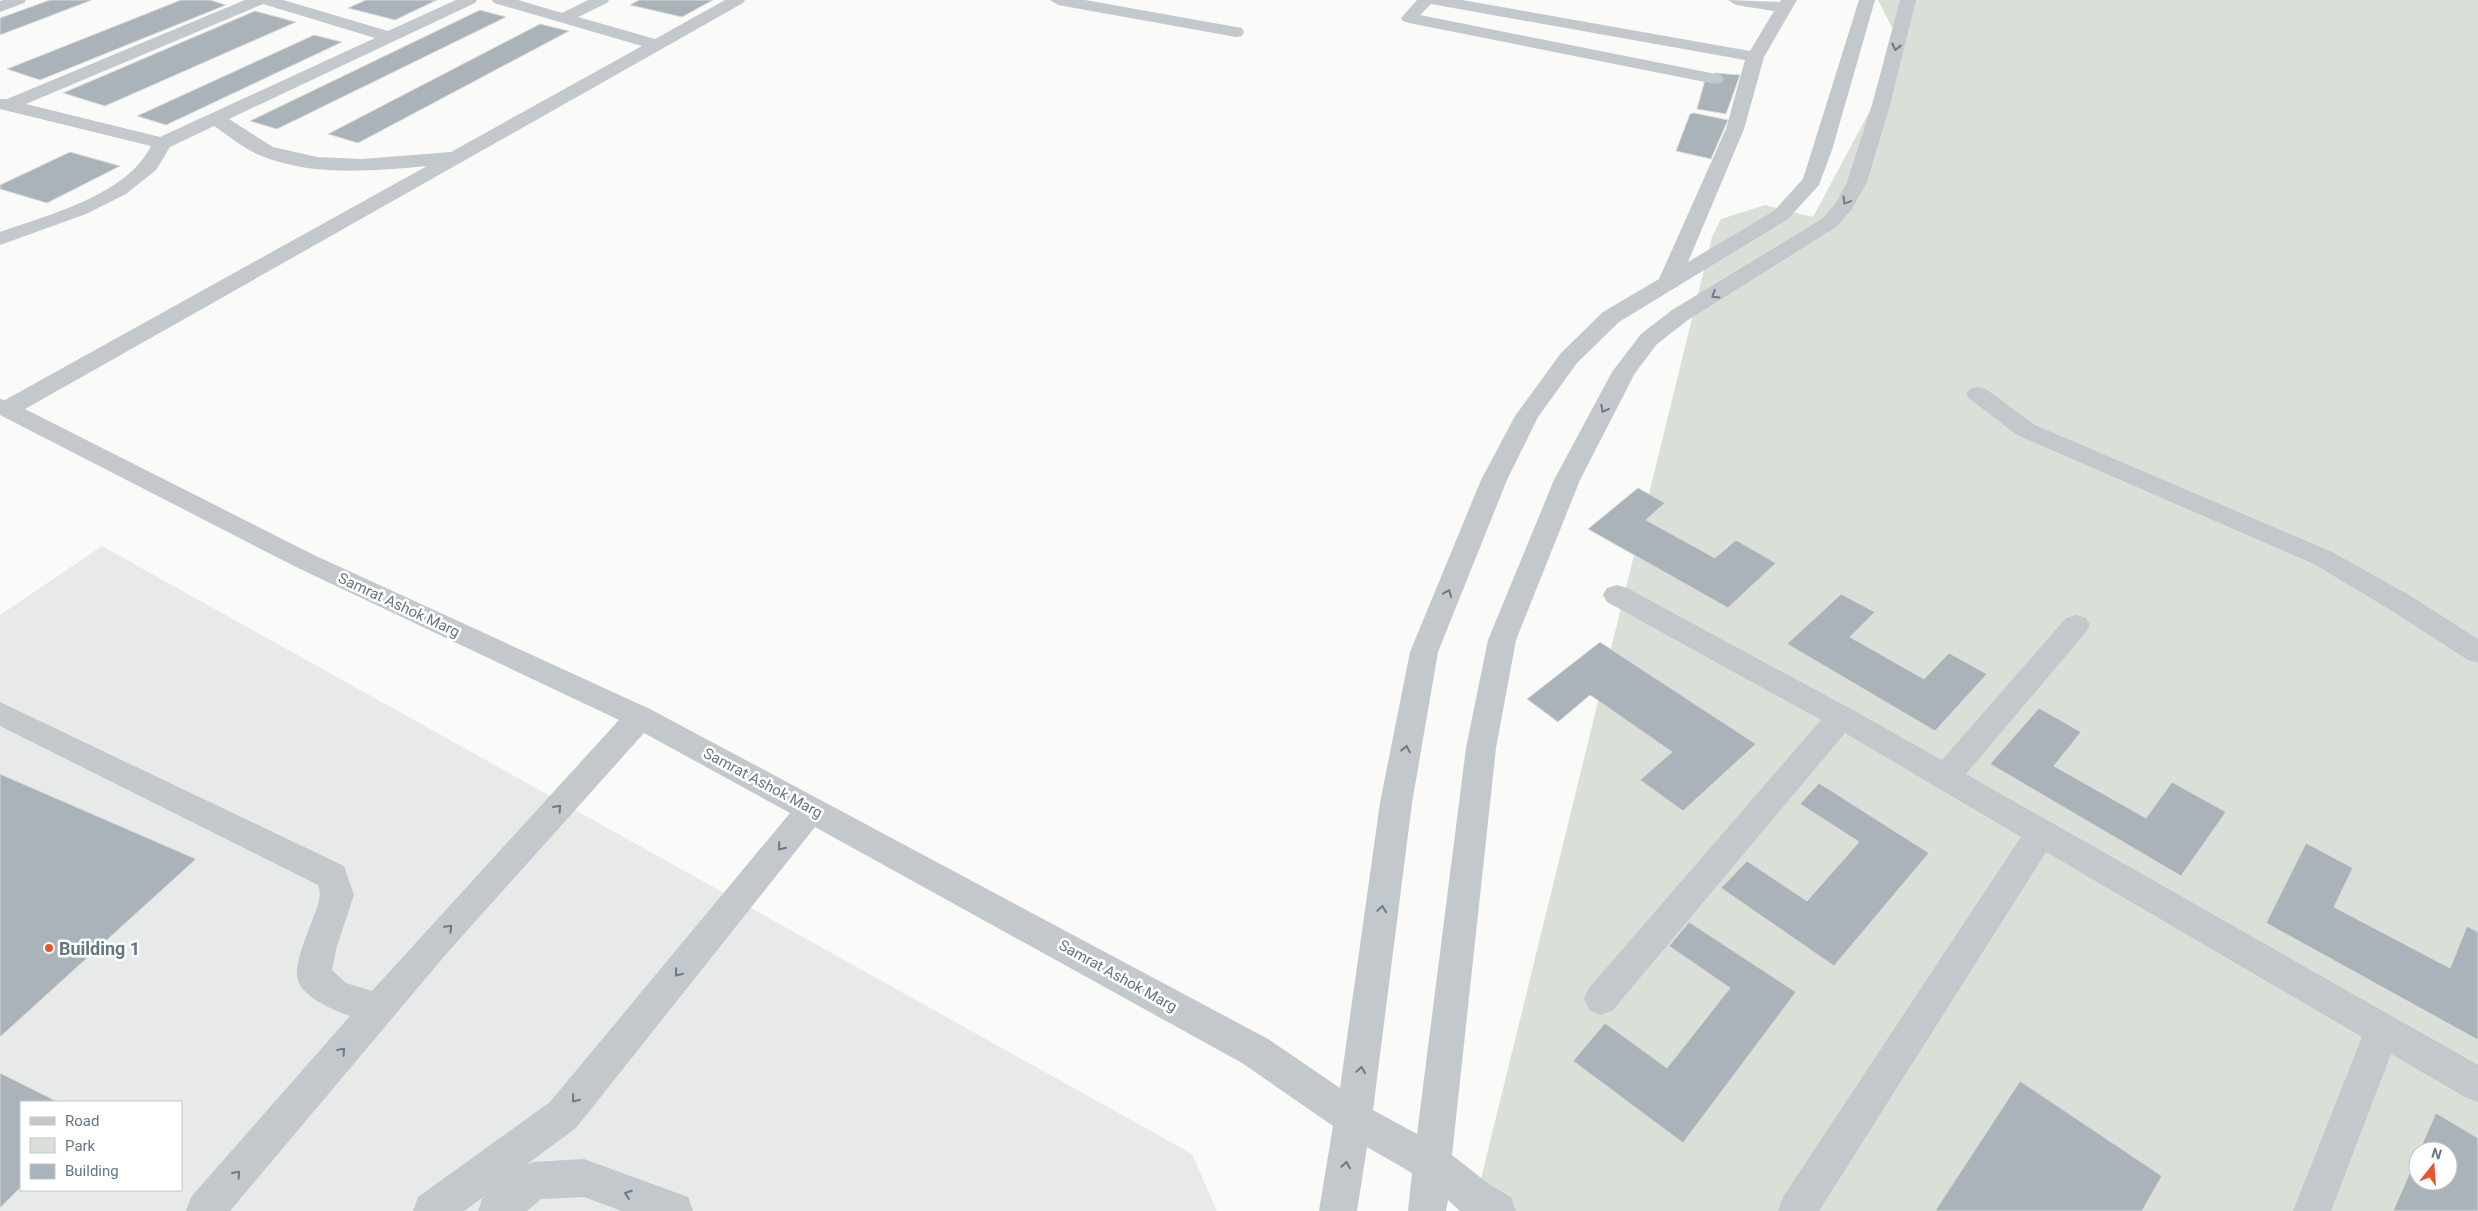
<svg xmlns="http://www.w3.org/2000/svg" width="2478" height="1211" viewBox="0 0 2478 1211" font-family="Roboto,sans-serif">
  <style>
    .built { fill: #e8e9e9; fill-rule: evenodd }
    .green { fill: #dadfd7; fill-rule: evenodd }
    .building { fill: #aab3b9; stroke: #dcdcda }
    .lines { fill: none; stroke-linecap: round; stroke-linejoin: round }
    .minor { fill: #c3c8cc; fill-rule: evenodd }
    .oneway { stroke: #6a7a87 }
    .poi-dot { fill: #e4572e; stroke: #fff; stroke-width: 2 }
    .labels { text-anchor: middle; dominant-baseline: central; stroke-width: 5; stroke-linejoin: round; paint-order: stroke }
    .street-label { font-size: 15px; fill: #657683; stroke: #fff }
    .near-poi-label { font-size: 18px; font-weight: bold; fill: #657683; stroke: #fff; text-anchor: start }
  </style>
  <rect width="100%" height="100%" fill="#fafaf8"/>
  <path class="built" d="M 102,546 L 1192,1154 L 1217,1211 L 0,1211 L 0,615 ZM 21,1102 L 181,1102 L 181,1190 L 21,1190 Z"/>
  <path class="green" d="M 1878,0 L 2478,0 L 2478,1211 L 1490,1211 L 1476,1199 L 1712,237 L 1721,219 L 1765,205 L 1813,217 L 1903,49 ZM 2418,1151 L 2448,1151 L 2448,1181 L 2418,1181 Z"/>
  <g class="building">
    <polygon points="50,0 92,0 0,35 0,18"/>
    <polygon points="181,0 210,0 226,5 40,80 7,69"/>
    <polygon points="366,0 437,0 395,20 348,8"/>
    <polygon points="639,0 713,0 682,17 630,5"/>
    <polygon points="480,10 506,17 277,129 250,121"/>
    <polygon points="255,11 296,22 105,106 63,93"/>
    <polygon points="540,24 569,31 358,143 328,134"/>
    <polygon points="314,35 342,42 166,125 137,116"/>
    <polygon points="1715,73 1740,75 1726,114 1697,109 1705,80"/>
    <polygon points="1694,113 1728,120 1711,159 1676,151 1690,114"/>
    <polygon points="70,152 120,166 47,203 0,189 0,185"/>
    <polygon points="1638,488 1665,503 1646,520 1715,558 1736,540 1776,563 1728,608 1588,529"/>
    <polygon points="1841,594 1875,612 1850,637 1924,679 1949,653 1987,674 1935,731 1787,644"/>
    <polygon points="1600,642 1756,744 1683,811 1640,780 1672,752 1590,695 1558,722 1527,699"/>
    <polygon points="2039,708 2081,732 2054,766 2146,818 2172,782 2226,812 2181,876 1990,764"/>
    <polygon points="0,774 196,859 0,1037"/>
    <polygon points="1819,783 1929,853 1834,966 1721,888 1747,861 1807,901 1859,842 1800,804"/>
    <polygon points="2306,843 2353,868 2334,907 2450,968 2467,926 2478,932 2478,1040 2266,923"/>
    <polygon points="1689,922 1796,992 1683,1143 1573,1061 1605,1023 1667,1068 1730,988 1669,946"/>
    <polygon points="0,1073 58,1102 21,1102 21,1187 0,1208"/>
    <polygon points="2020,1081 2162,1176 2142,1211 1935,1211"/>
    <polygon points="2436,1113 2478,1138 2478,1211 2393,1211 2418,1154 2418,1181 2448,1181 2448,1151 2419,1151"/>
  </g>
  <g class="lines">
    <g class="minor">
      <polygon points="4,0 26,0 24,3 0,12 0,1"/>
      <path d="M 245,0 L 283,0 L 388,31 L 456,0 L 477,0 L 475,3 L 229,119 L 273,147 L 317,157 L 362,159 L 451,152 L 642,46 L 494,3 L 492,0 L 518,0 L 562,13 L 588,0 L 609,0 L 607,3 L 578,17 L 655,39 L 725,0 L 745,0 L 743,3 L 25,409 L 314,555 L 650,709 L 1268,1039 L 1340,1088 L 1380,803 L 1410,652 L 1481,480 L 1515,416 L 1561,353 L 1603,312 L 1659,279 L 1726,129 L 1745,60 L 1431,4 L 1420,15 L 1721,75 L 1724,79 L 1721,83 L 1715,84 L 1409,23 L 1403,21 L 1401,18 L 1417,0 L 1462,0 L 1750,51 L 1774,11 L 1736,5 L 1728,0 L 1780,2 L 1781,0 L 1797,0 L 1764,57 L 1744,129 L 1688,262 L 1774,211 L 1803,179 L 1859,0 L 1875,0 L 1832,150 L 1819,185 L 1788,219 L 1619,322 L 1577,363 L 1538,417 L 1507,480 L 1438,652 L 1412,803 L 1373,1110 L 1417,1134 L 1466,748 L 1488,640 L 1554,480 L 1612,372 L 1641,334 L 1672,310 L 1822,219 L 1836,203 L 1847,182 L 1872,105 L 1900,0 L 1916,0 L 1890,105 L 1867,182 L 1852,209 L 1836,227 L 1688,320 L 1657,344 L 1635,373 L 1580,480 L 1516,640 L 1496,748 L 1452,1155 L 1490,1185 L 1511,1197 L 1516,1211 L 1460,1211 L 1448,1200 L 1446,1211 L 1408,1211 L 1412,1173 L 1367,1147 L 1357,1211 L 1319,1211 L 1333,1126 L 1242,1063 L 815,827 L 576,1128 L 526,1165 L 533,1162 L 584,1159 L 688,1197 L 693,1211 L 622,1211 L 584,1197 L 541,1199 L 527,1211 L 478,1211 L 483,1197 L 489,1193 L 464,1211 L 413,1211 L 418,1197 L 550,1102 L 790,813 L 644,733 L 447,953 L 230,1211 L 186,1211 L 191,1197 L 350,1016 C 333,1010 298,996 297,975 C 296,959 308,933 313,918 C 318,906 322,897 318,885 L 0,726 L 0,702 L 344,866 L 354,895 L 337,946 L 332,970 L 346,983 L 372,991 L 619,720 L 296,567 L 0,415 L 0,399 L 5,400 L 427,166 C 372,171 312,177 259,155 C 243,148 229,136 214,126 L 170,147 L 156,170 L 126,194 L 86,214 L 0,245 L 0,232 C 48,215 127,195 151,146 L 0,109 L 0,99 L 7,99 ZM 263,4 L 375,38 L 160,137 L 26,104 Z"/>
      <polygon points="1050,0 1085,0 1236,27 1242,28 1244,32 1242,36 1236,37 1058,5"/>
      <polygon points="1978,387 1986,389 2035,425 2332,552 2409,595 2478,639 2478,663 2468,660 2389,609 2314,564 2017,435 1970,399 1966,394 1970,389"/>
      <polygon points="1617,585 1627,588 1851,709 1942,760 2066,618 2076,615 2086,618 2090,625 2086,632 1966,774 2478,1065 2478,1102 2465,1097 2391,1054 2331,1211 2293,1211 2362,1037 2046,852 1819,1211 1778,1211 1783,1197 2021,837 1845,733 1613,1010 1601,1015 1589,1010 1584,999 1589,988 1821,720 1607,602 1603,595 1607,588"/>
    </g>
  </g>
  <defs><path id="oneway-chevron" d="M-2-3.5L2.5 0L-2 3.5" fill="none" stroke-width="1.6" stroke-linecap="round" stroke-linejoin="round" transform="scale(1.25)"/></defs>
  <g class="oneway">
    <use href="#oneway-chevron" transform="translate(1896 47) rotate(104)"/>
    <use href="#oneway-chevron" transform="translate(1846 201) rotate(121)"/>
    <use href="#oneway-chevron" transform="translate(1715 295) rotate(148)"/>
    <use href="#oneway-chevron" transform="translate(1604 409) rotate(118)"/>
    <use href="#oneway-chevron" transform="translate(1448 593) rotate(-68)"/>
    <use href="#oneway-chevron" transform="translate(1406 749) rotate(-79)"/>
    <use href="#oneway-chevron" transform="translate(558 808) rotate(-48)"/>
    <use href="#oneway-chevron" transform="translate(781 847) rotate(129)"/>
    <use href="#oneway-chevron" transform="translate(1382 909) rotate(-82)"/>
    <use href="#oneway-chevron" transform="translate(449 928) rotate(-46)"/>
    <use href="#oneway-chevron" transform="translate(678 973) rotate(129)"/>
    <use href="#oneway-chevron" transform="translate(342 1051) rotate(-49)"/>
    <use href="#oneway-chevron" transform="translate(1361 1070) rotate(-82)"/>
    <use href="#oneway-chevron" transform="translate(575 1099) rotate(129)"/>
    <use href="#oneway-chevron" transform="translate(1346 1165) rotate(-80)"/>
    <use href="#oneway-chevron" transform="translate(237 1174) rotate(-49)"/>
    <use href="#oneway-chevron" transform="translate(628 1194) rotate(-160)"/>
  </g>
  <circle class="poi-dot" cx="49" cy="948" r="5"/>
  <g class="labels">
    <g class="street-label">
      <text transform="translate(399 605) rotate(25)">Samrat Ashok Marg</text>
      <text transform="translate(763 783) rotate(28)">Samrat Ashok Marg</text>
      <text transform="translate(1118 976) rotate(29)">Samrat Ashok Marg</text>
    </g>
    <g class="near-poi-label">
      <text x="59" y="948">Building 1</text>
    </g>
  </g>
  <rect x="20" y="1101" width="162" height="90" fill="#ffffff" stroke="#c1c8cd"/>
  <rect x="30" y="1117" width="25" height="8" fill="#c3c8cc" stroke="#c1c8cd"/>
  <text x="65" y="1126" font-size="15" fill="#657683">Road</text>
  <rect x="30" y="1138" width="25" height="15" fill="#dadfd7" stroke="#c1c8cd"/>
  <text x="65" y="1151" font-size="15" fill="#657683">Park</text>
  <rect x="30" y="1164" width="25" height="15" fill="#aab3b9" stroke="#c1c8cd"/>
  <text x="65" y="1176" font-size="15" fill="#657683">Building</text>
  <g transform="translate(2433 1166) rotate(17)"><circle r="24" fill="#ffffff" stroke="#c1c8cd"/>
  <path d="M0-4L9 19L0 12L-9 19Z" fill="#e4572e"/>
  <text y="-8" font-size="14" font-weight="bold" text-anchor="middle" fill="#657683">N</text>
  </g>
</svg>
